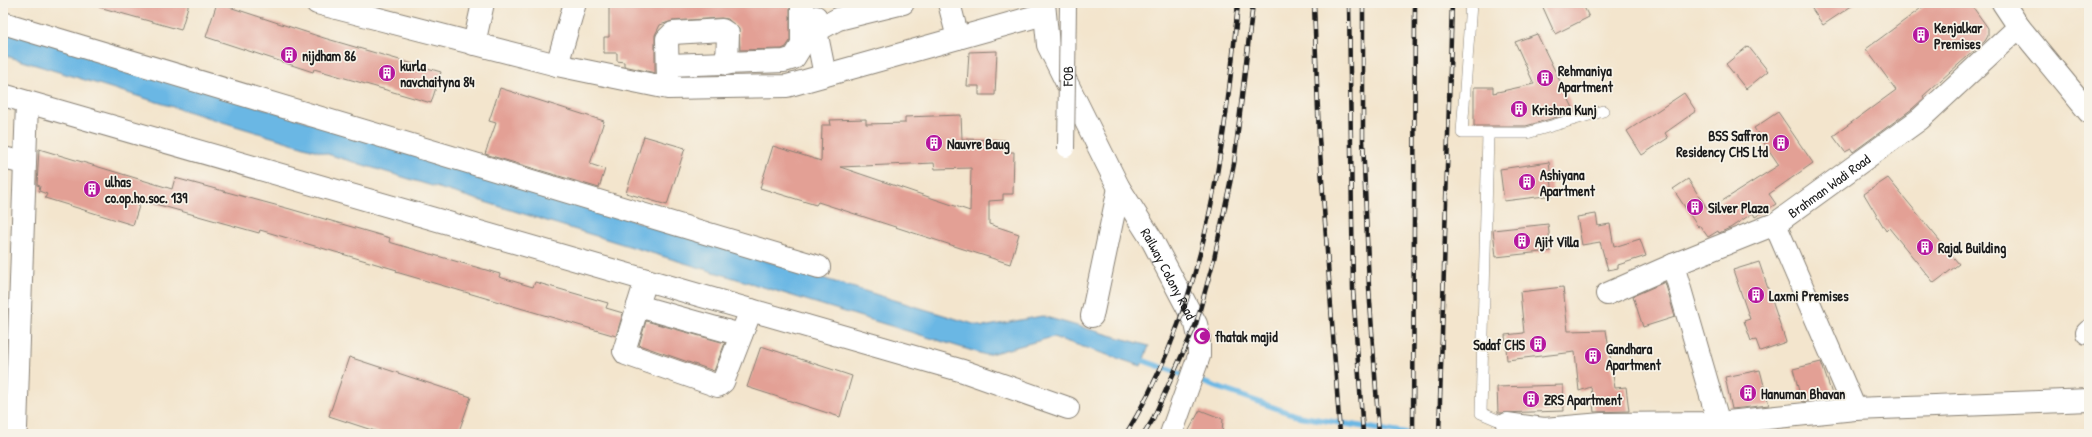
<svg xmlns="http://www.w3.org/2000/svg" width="2092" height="437" viewBox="0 0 2092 437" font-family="'Patrick Hand',sans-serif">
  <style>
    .water { fill: #6ab7e4; stroke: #436a80 }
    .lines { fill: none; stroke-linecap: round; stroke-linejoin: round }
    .stream { stroke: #6ab7e4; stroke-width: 5.5 }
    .building { fill: #e3a095; fill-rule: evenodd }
    .service-casing { stroke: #888074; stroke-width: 12 }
    .minor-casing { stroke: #888074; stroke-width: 24 }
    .service { stroke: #fff; stroke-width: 11 }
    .minor { stroke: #fff; stroke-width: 22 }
    .rail-casing { stroke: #1c1c1c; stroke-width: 4.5 }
    .rail { stroke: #f7f3e8; stroke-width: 3; stroke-dasharray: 9; stroke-linecap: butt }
    .pedestrian-bridge-casing { stroke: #888074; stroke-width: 18; stroke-linecap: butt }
    .pedestrian-bridge { stroke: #fff; stroke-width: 16 }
    .labels { text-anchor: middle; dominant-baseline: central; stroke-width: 3.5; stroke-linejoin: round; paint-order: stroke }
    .poi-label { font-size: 14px; font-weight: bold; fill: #1c1c1c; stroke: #f7f3e8; text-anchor: start }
    .street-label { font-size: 14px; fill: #1c1c1c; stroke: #f7f3e8 }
  </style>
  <rect width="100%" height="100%" fill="#f7f3e8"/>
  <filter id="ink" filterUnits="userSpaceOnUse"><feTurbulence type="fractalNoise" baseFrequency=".025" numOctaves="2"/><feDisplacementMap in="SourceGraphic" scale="8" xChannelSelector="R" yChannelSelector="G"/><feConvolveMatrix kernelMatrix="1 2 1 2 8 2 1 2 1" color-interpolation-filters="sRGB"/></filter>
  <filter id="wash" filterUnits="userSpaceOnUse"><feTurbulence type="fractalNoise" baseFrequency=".012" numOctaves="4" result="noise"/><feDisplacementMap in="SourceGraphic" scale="16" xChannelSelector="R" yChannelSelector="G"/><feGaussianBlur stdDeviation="0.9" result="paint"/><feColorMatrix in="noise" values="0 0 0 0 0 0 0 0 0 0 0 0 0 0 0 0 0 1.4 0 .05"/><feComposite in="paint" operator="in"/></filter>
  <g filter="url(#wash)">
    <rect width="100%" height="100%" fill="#f3e5cd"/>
    <polygon class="water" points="3,29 983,327 1042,316 1149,346 1141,366 1053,337 986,355 3,55"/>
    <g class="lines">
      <g class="stream">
        <polyline points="1136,358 1186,376"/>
        <polyline points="1194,379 1298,416 1408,434"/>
      </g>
    </g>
    <g id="blocks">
      <g class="building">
        <polygon points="100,3 189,3 181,30 99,7"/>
        <polygon points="217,3 324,38 441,72 431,103 314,69 313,72 206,37"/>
        <polygon points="609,3 790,3 790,41 786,47 782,49 740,50 739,29 728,19 721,18 672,21 660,25 655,35 655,73 624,66 624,62 617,61 617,53 604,53 604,37 609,37"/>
        <polygon points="1541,3 1582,3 1589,17 1555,34"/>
        <polygon points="1808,3 1856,3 1823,25"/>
        <polygon points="1928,3 1970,3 1988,28 1988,36 1985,41 1923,96 1924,98 1912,109 1853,152 1851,149 1845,152 1833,136 1896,90 1866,49"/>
        <polygon points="1537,34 1575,112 1526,126 1474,126 1474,87 1493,87 1493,93 1534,84 1515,42"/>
        <polygon points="1748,46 1768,71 1746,89 1726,64"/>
        <polygon points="997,51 995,95 979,95 979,86 967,86 969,52"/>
        <polygon points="500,88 604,121 590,164 605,169 599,188 485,154 496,123 489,121"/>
        <polygon points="1684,93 1696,111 1665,133 1668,138 1642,155 1627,131"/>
        <polygon points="1778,112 1813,163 1769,194 1776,204 1755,217 1753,213 1730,228 1719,233 1718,231 1708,237 1700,226 1698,227 1673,189 1688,179 1708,210 1779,165 1754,128"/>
        <path d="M 961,115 L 962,139 L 1005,140 L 1004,152 L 1014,152 L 1013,194 L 1003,194 L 1003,200 L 989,201 L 989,224 L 1019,234 L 1010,264 L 818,202 L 816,205 L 760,188 L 773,146 L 821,161 L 822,125 L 831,125 L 830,120 L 866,119 L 866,124 L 905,123 L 905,117 ZM 934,163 L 935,169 L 971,168 L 970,211 L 840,167 Z"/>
        <polygon points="644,136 685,148 667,205 626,193"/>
        <polygon points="39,149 172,189 175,178 290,209 390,238 389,242 500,274 499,277 533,287 535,282 608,303 606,308 623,313 616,336 396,272 397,270 260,230 259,233 141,200 133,225 45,198 47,194 39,191 40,186 37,185"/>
        <polygon points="1549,162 1553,195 1504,201 1500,169"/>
        <polygon points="1888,178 1959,264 1934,283 1889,228 1886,231 1864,194"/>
        <polygon points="1596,214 1598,226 1610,224 1614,247 1640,239 1646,256 1618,265 1618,268 1608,270 1600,242 1582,245 1577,217"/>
        <polygon points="1548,224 1551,251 1496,257 1493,230"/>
        <polygon points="1759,262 1786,342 1760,351 1756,340 1751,341 1744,321 1750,319 1733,270"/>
        <polygon points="1665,282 1675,317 1643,327 1633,296"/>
        <polygon points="1563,287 1568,331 1606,330 1615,388 1626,387 1629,411 1594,412 1591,387 1579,391 1575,352 1507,360 1505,335 1524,333 1520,292"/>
        <polygon points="646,321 725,343 714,371 639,345"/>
        <polygon points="761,346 852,376 840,417 747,387"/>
        <polygon points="349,357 471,397 458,434 384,434 329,416"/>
        <polygon points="1821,362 1832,394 1802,402 1793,369"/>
        <polygon points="1760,370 1769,405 1732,409 1725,377"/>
        <polygon points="1563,385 1564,411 1498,413 1497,387"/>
        <polygon points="1200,410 1223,419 1222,434 1187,434"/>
      </g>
    </g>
  </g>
  <g filter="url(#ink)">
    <use href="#blocks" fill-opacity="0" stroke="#888074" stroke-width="1"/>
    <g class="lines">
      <defs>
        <g id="service">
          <polyline points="1471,3 1462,133 1527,133 1603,111"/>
          <polyline points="1488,134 1481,413 1507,424"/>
        </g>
        <g id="minor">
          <polyline points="317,3 557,65 668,88 787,86 1044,14"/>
          <polyline points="949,3 958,38"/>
          <path id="s1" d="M 1044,3 L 1048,45 L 1119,188 L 1152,240 L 1196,324 L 1199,337 L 1199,356 L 1171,434"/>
          <polyline points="2003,3 2019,27 2089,112"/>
          <polyline points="816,17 816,31 825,75"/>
          <polyline points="3,23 819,267"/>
          <polyline points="816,31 838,19 903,3"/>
          <polyline points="474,44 483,3"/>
          <polyline points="557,65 575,3"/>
          <polyline points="668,65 784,61 794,58 802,45 802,3"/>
          <polyline points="668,79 667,39 673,33 722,30 728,34 727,64"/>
          <polyline points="3,95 963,371 1068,408"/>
          <polyline points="3,158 25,163"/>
          <polyline points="1775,224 1855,409"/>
          <polyline points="1673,265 1722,434"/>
          <polyline points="646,280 624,351 626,354 718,386 723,382 751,310"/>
          <path id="s2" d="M 1607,294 L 1673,265 L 1775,224 L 1920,119 L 2019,27"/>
          <polyline points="638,306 741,335"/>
          <polyline points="1092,316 1119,188"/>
          <polyline points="2087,333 2089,331"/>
          <polyline points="1507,424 1544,429 1602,424 1718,423 1855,409 2089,400"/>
          <polyline points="16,428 27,103"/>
        </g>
      </defs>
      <use href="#service" class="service-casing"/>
      <use href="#minor" class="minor-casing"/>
      <use href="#service" class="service"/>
      <use href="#minor" class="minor"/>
      <defs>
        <g id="rail">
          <polyline points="1314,3 1319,138 1340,434"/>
          <polyline points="1349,3 1353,289 1363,434"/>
          <polyline points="1363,3 1363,139 1369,287 1379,434"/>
          <path d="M 1126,434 C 1206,303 1224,153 1238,3"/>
          <polyline points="1144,434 1152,421 1196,324 1214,259 1234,164 1253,3"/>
          <polyline points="1413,434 1415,3"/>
          <polyline points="1439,434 1452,3"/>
        </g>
      </defs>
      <use href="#rail" class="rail-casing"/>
      <use href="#rail" class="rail"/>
      <defs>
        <g id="pedestrian-bridge">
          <path id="s3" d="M 1066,149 L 1068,3"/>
        </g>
      </defs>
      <use href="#pedestrian-bridge" class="pedestrian-bridge-casing"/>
      <use href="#pedestrian-bridge" class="pedestrian-bridge"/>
    </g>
  </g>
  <defs>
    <symbol id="building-disc" viewBox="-11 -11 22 22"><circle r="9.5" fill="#b5179e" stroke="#f7f3e8"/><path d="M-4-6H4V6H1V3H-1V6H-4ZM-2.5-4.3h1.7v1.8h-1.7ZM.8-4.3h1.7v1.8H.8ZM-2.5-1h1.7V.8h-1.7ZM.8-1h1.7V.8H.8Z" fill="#fff"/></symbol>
    <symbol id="mosque-disc" viewBox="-11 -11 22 22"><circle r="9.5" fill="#b5179e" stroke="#f7f3e8"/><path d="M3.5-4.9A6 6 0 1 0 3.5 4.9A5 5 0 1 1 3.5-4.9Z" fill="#fff"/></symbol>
  </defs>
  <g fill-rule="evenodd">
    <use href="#building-disc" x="1911" y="25" width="20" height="20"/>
    <use href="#building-disc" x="279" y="45" width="20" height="20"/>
    <use href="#building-disc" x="377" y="63" width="20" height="20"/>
    <use href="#building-disc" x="1535" y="68" width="20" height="20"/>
    <use href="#building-disc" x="1509" y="99" width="20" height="20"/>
    <use href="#building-disc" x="924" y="133" width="20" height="20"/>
    <use href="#building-disc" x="1771" y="133" width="20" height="20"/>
    <use href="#building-disc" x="1517" y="172" width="20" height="20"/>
    <use href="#building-disc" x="82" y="179" width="20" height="20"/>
    <use href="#building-disc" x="1685" y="197" width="20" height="20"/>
    <use href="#building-disc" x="1512" y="231" width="20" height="20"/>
    <use href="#building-disc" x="1915" y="237" width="20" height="20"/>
    <use href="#building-disc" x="1746" y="285" width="20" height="20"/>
    <use href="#mosque-disc" x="1192" y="326" width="20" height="20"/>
    <use href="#building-disc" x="1528" y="334" width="20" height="20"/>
    <use href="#building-disc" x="1583" y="346" width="20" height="20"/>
    <use href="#building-disc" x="1738" y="383" width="20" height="20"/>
    <use href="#building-disc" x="1521" y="389" width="20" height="20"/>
  </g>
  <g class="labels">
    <g class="poi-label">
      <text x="1934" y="27">Kenjalkar<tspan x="1934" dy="16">Premises</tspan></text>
      <text x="302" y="55">nijdham 86</text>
      <text x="400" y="65">kurla<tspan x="400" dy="16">navchaityna 84</tspan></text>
      <text x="1558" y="70">Rehmaniya<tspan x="1558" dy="16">Apartment</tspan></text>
      <text x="1532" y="109">Krishna Kunj</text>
      <text x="1768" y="135" text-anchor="end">BSS Saffron<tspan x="1768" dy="16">Residency CHS Ltd</tspan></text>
      <text x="947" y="143">Nauvre Baug</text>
      <text x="1540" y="174">Ashiyana<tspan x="1540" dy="16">Apartment</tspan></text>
      <text x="105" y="181">ulhas<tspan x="105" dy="16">co.op.ho.soc. 139</tspan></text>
      <text x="1708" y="207">Silver Plaza</text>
      <text x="1535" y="241">Ajit Villa</text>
      <text x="1938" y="247">Rajal Building</text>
      <text x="1769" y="295">Laxmi Premises</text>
      <text x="1215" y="336">fhatak majid</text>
      <text x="1525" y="344" text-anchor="end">Sadaf CHS</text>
      <text x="1606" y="348">Gandhara<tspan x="1606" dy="16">Apartment</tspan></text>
      <text x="1761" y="393">Hanuman Bhavan</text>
      <text x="1544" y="399">ZRS Apartment</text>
    </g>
    <g class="street-label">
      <text stroke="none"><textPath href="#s3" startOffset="73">FOB</textPath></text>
      <text stroke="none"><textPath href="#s2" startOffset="248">Brahman Wadi Road</textPath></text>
      <text stroke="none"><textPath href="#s1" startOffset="301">Railway Colony Road</textPath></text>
    </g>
  </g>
  <rect width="2092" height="437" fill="none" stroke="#f7f3e8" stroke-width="16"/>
</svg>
